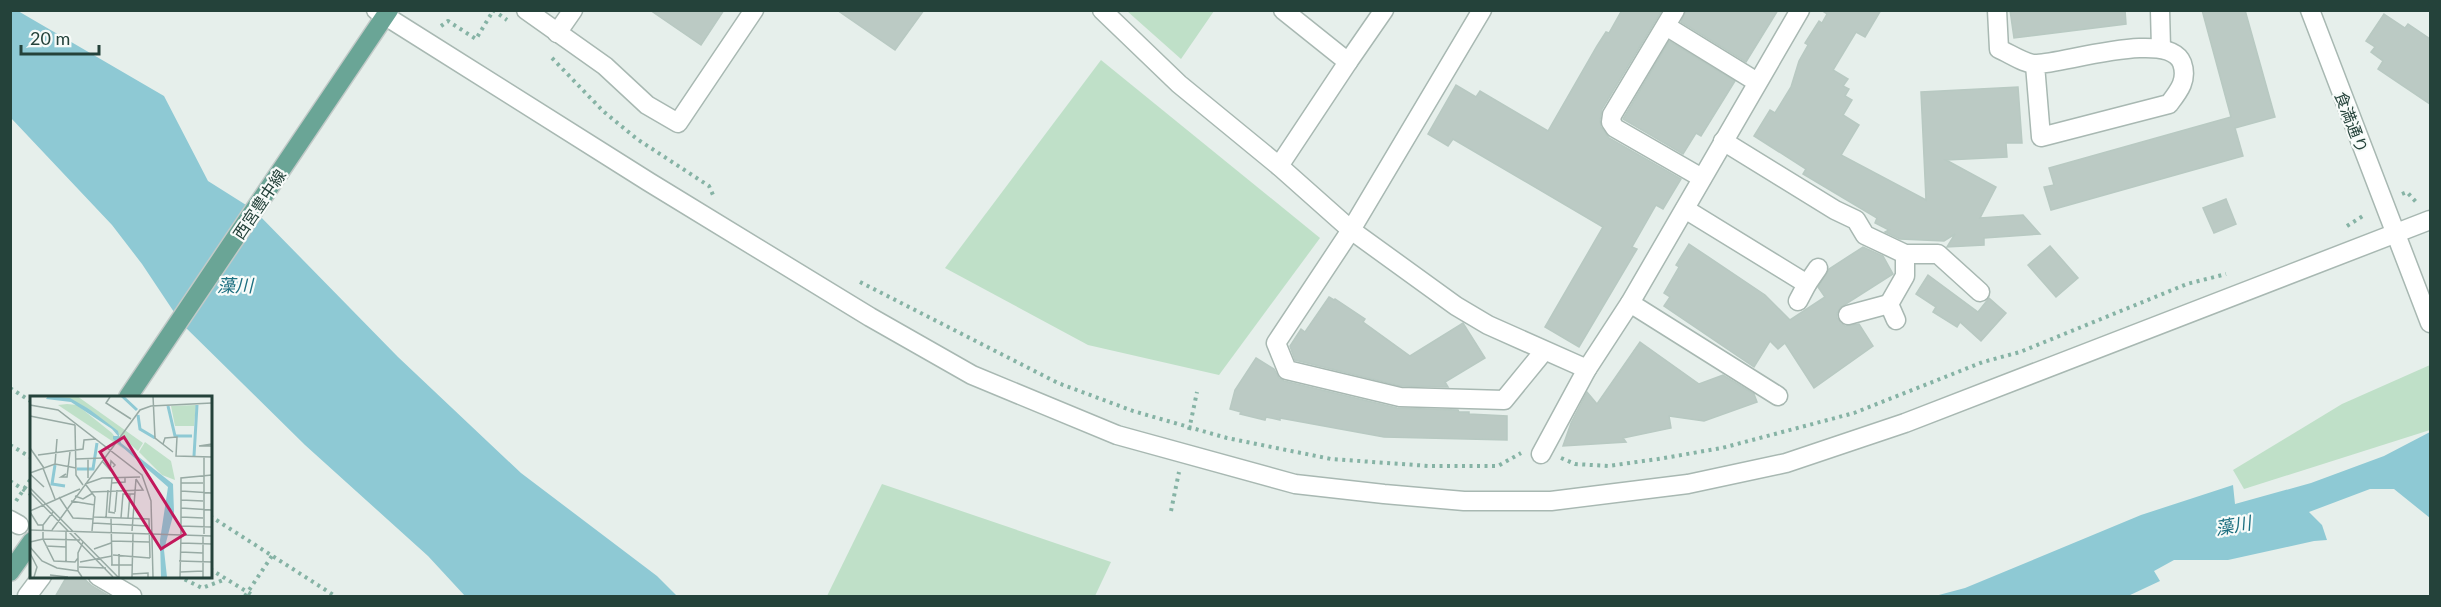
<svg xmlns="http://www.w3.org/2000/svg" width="2441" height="607" viewBox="0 0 2441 607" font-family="Lato,'Noto Sans JP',sans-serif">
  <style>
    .green { fill: #bfe0c8 }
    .water { fill: #8ec9d4 }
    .building { fill: #bbcac4; stroke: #b8c9c2; stroke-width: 1.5 }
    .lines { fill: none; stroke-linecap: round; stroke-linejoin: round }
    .minor-casing { stroke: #a8b8b2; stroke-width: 21 }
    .major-casing { stroke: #c2cac8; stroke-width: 21 }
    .path { stroke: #86b3a5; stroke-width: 4; stroke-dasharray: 3 4.5; stroke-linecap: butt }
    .minor { stroke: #fff; stroke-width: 18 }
    .major { stroke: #6aa596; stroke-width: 18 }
    .labels { text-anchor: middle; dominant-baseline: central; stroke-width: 4.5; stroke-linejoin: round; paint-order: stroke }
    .street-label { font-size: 16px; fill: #24423a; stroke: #f7fbf9 }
    .water-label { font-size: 18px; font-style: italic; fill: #1c6f80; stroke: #f7fbf9 }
    .inset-river { fill: none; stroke: #8ec9d4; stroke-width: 3 }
    .inset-road { fill: none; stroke: #98aaa4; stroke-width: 1.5 }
    .view { fill: #c2185b; fill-opacity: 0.15; stroke: #c2185b; stroke-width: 3 }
    .inset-edge { fill: none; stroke: #24423a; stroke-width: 3 }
  </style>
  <rect width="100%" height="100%" fill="#e6efeb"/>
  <g class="green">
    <polygon points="1127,11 1214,11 1181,59"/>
    <polygon points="1101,60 1320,238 1219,375 1088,345 945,268"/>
    <polygon points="2430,365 2430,430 2244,489 2233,470 2342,404"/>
    <polygon points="882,484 1111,562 1095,596 827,596"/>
  </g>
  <g class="water">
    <polygon points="11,11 18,11 164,96 208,181 254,210 398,357 521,473 657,576 677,596 465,596 428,556 305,445 182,324 142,264 112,225 11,118"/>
    <polygon points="2430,432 2430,518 2394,489 2370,489 2309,512 2322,525 2327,540 2314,541 2228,560 2174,560 2154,571 2160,581 2128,596 1935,596 1965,588 2141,515 2233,485 2235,504 2311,483 2384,456"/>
  </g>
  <g class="building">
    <polygon points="650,10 724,10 701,45"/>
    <polygon points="837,10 924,10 895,50"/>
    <polygon points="1622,10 1662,10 1602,109 1600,120 1601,127 1609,138 1681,179 1663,209 1656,205 1632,247 1637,249 1579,347 1545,327 1603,227 1453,139 1448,146 1428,134 1456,85 1476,97 1480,91 1548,131 1597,46 1606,32 1609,33"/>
    <polygon points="1686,10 1778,10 1746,62 1681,22"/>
    <polygon points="1821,10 1881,10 1865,37 1856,32 1833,70 1848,79 1843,86 1849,89 1845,96 1852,100 1843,115 1859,125 1841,155 1926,200 1921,92 2018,87 2022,143 2006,143 2007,157 1946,160 1996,187 1980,218 2023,215 2040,234 1984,238 1984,245 1947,247 1955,234 1944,241 1900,239 1885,232 1889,230 1875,223 1877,218 1803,174 1806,169 1754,136 1770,110 1775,113 1791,87 1799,61 1808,45 1805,43 1819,21 1822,23 1827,14"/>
    <polygon points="2010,10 2125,10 2126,24 2014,38"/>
    <polygon points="2202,10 2245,10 2275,117 2235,128 2243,156 2051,210 2044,187 2054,185 2049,168 2231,117"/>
    <polygon points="2384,14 2405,28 2408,24 2430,39 2430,104 2378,69 2383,61 2371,52 2375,47 2366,41"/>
    <polygon points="1669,41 1735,81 1701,136 1696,133 1683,154 1623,119"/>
    <polygon points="2226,199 2236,224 2214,233 2203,208"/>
    <polygon points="1689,244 1765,295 1790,320 1825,297 1818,287 1829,269 1863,247 1883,256 1893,274 1841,307 1837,313 1837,318 1845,326 1859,324 1873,346 1814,388 1785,343 1778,349 1770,341 1754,367 1664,306 1670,297 1664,293 1679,267 1676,265"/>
    <polygon points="2050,246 2078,278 2056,297 2028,265"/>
    <polygon points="1928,275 1978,312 1989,298 2006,313 1981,341 1960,322 1957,327 1933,312 1936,307 1916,294"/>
    <polygon points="1329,297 1334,300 1335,299 1365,319 1363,322 1410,356 1463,323 1485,358 1445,382 1448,387 1401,386 1295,360 1290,346 1301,329 1305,332"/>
    <polygon points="1640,342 1699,384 1723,375 1754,394 1757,402 1704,421 1669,416 1671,428 1623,438 1626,442 1563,446 1571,423 1587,392 1597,404"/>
    <polygon points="1256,358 1274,369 1279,378 1284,381 1397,408 1458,410 1459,412 1469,412 1469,414 1507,416 1507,440 1384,437 1280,418 1280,420 1266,417 1265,420 1240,414 1241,412 1230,409 1235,390"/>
    <polygon points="67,576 81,576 92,586 111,597 55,597"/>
  </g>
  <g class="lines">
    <defs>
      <g id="minor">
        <polyline points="376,10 649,182 870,317 972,375 1117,435 1295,484 1384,494 1464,501 1551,501 1688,484 1786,463 1905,423 2430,220"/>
        <polyline points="526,10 605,66 647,105 678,123 754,10"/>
        <polyline points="1102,10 1179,84 1279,166 1351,230 1456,306 1488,325 1587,369"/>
        <polyline points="1482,10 1351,230 1276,343 1287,370 1400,397 1504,400 1544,351"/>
        <polyline points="1675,10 1612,115 1611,122 1615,128 1702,178"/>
        <path d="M 1997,10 L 1999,49 C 2009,53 2026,65 2037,64 C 2066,63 2169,29 2182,63 C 2188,80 2179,91 2169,104 L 2041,137 L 2035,65"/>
        <polyline points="2160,10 2161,48"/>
        <polyline points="2310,10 2430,323"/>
        <polyline points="1666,26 1757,82"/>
        <polyline points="557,33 573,10"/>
        <polyline points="1348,62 1384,10"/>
        <polyline points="1723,141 1835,210 1856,220 1865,235 1905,254 1938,254 1980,292"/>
        <polyline points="1279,166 1348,62 1283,10"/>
        <polyline points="1685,209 1807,284 1798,301"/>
        <polyline points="1807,284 1818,268"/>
        <polyline points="1630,303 1778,396"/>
        <polyline points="1848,315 1889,304"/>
        <polyline points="1896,320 1889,304 1905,276 1905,254"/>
        <polyline points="1541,454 1587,369 1630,303 1800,10"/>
        <polyline points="10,520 19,525"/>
        <polyline points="98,576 132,596"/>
        <polyline points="27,596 42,576"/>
      </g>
      <g id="major">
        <polyline points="128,397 389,10"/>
        <polyline points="10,572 32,541"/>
      </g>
    </defs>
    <use href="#minor" class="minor-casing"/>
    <use href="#major" class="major-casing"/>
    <g class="path">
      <polyline points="493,10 507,20"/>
      <polyline points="441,26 448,21 476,39 493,11"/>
      <polyline points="552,58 603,111 637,139 709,186 713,195"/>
      <polyline points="2402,194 2407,192 2417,203"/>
      <polyline points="2347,226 2366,214"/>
      <polyline points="860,282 1058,383 1133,411 1227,438 1331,459 1429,466 1498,466 1521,453"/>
      <polyline points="10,388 32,402"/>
      <polyline points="1189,430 1197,392"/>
      <polyline points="10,445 32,458"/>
      <polyline points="1561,458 1575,464 1608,466 1658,459 1722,448 1854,413 1983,362 2020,352 2187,284 2226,274"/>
      <polyline points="10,481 32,495"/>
      <polyline points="16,501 32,477"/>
      <polyline points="1171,511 1179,472"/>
      <polyline points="210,516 335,596"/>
      <polyline points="210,569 254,596"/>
      <polyline points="178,576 202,588 226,579"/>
      <polyline points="245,596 272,556"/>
    </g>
    <use href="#minor" class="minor"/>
    <use href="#major" class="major"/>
  </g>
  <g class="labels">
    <g class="street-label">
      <text transform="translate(2352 122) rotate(69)">食満通り</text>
      <text transform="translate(259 204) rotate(-56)">西宮豊中線</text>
    </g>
    <g class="water-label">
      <text x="235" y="285">藻川</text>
      <text transform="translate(2233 525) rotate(-10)">藻川</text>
    </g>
  </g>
  <g transform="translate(30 396)">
    <rect width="182" height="182" fill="#e6efeb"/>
    <path d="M 27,0 L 47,0 L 113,47 L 108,55 L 59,13 ZM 37,8 L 47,9 L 82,37 L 94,53 L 28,9 ZM 166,9 L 164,30 L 145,30 L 141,10 ZM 115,46 L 141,65 L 145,84 L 132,79 L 109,56 Z" fill="#bfe0c8"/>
    <path d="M 18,0 L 40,2 L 59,13 L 88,35 L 91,47 L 143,88 L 144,116 L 134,154 L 137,181 L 131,181 L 130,144 L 138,91 L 83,43 L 83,40 L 88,40 L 82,33 L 41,6 L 16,3 Z" fill="#8ec9d4"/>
    <path class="inset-river" d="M 92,0 L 107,14M 138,10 L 145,40 L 162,40M 108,19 L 110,33 L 125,42M 164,60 L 167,9M 25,69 L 22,88 L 35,90M 47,73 L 63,73 L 67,47"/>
    <path class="inset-road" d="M 123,0 L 125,42 L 143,56M 80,1 L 76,7 L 101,23M 0,9 L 28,14 L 112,79 L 121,105 L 123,181M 0,20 L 45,29M 45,29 L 46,79 L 53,89M 133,48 L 135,42 L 147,41 L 146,60 L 182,61M 182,48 L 169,50 L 182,50M 0,52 L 14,72M 8,59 L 53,53 L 54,44 L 66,43M 46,63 L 73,62M 58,63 L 58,82M 73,66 L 80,74 L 81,65 L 85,69 L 83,71M 25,68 L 27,43M 13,72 L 25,103M 0,77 L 25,68 L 46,72M 0,78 L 14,91M 36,78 L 31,81 L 37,81 L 40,56M 82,82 L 79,116 L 85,117M 82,87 L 95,86 L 95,81M 151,87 L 173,87M 55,88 L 72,82 L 110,81M 56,89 L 65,101 L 62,135M 0,92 L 88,181M 151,95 L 182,97M 0,96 L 83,181M 61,96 L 113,94 L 106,83M 45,100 L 53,103 L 63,97M 29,101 L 43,122 L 63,123M 151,104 L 173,105M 41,105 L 65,109M 151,112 L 182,114M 0,115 L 50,93M 0,116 L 8,129 L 13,129M 23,116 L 13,129 L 13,143 L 24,165 L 45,166 L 48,162M 85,116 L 87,94M 64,121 L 119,123 L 120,162M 151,121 L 173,122M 76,122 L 78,94M 81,122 L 82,169M 91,122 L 93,98 L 100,98M 98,122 L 100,98 L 105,98M 63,127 L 118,130M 151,130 L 182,131M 0,134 L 182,140M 22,134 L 110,14 L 121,10 L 182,7M 36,135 L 36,165M 102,135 L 106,83M 151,138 L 151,82 L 182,79M 174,138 L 174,61M 81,145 L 119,146M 0,146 L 13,143 L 50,144M 151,147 L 182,148M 16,150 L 36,151M 0,151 L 12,165 L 27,172 L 48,175 L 52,181M 64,153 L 81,147M 150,156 L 173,157M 0,157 L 7,171 L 4,181M 83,159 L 120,162M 149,165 L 182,166M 50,166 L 82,160M 81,169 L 102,169M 49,171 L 76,172M 48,175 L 48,157 L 53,146M 150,176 L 173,175M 102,178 L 118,177 L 118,181M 20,179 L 38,181M 89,181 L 89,158M 102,181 L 103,138M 150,181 L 151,139M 173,181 L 173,140"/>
    <path class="view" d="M 94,41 L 155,138 L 131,153 L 70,56 Z"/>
    <rect width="182" height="182" class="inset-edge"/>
  </g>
  <rect width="2441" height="607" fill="none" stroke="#24423a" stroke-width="24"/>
  <path d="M21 45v9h78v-9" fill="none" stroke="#24423a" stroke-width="3"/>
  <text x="30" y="45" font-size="18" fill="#24423a" stroke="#f7fbf9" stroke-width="4.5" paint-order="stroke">20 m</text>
</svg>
